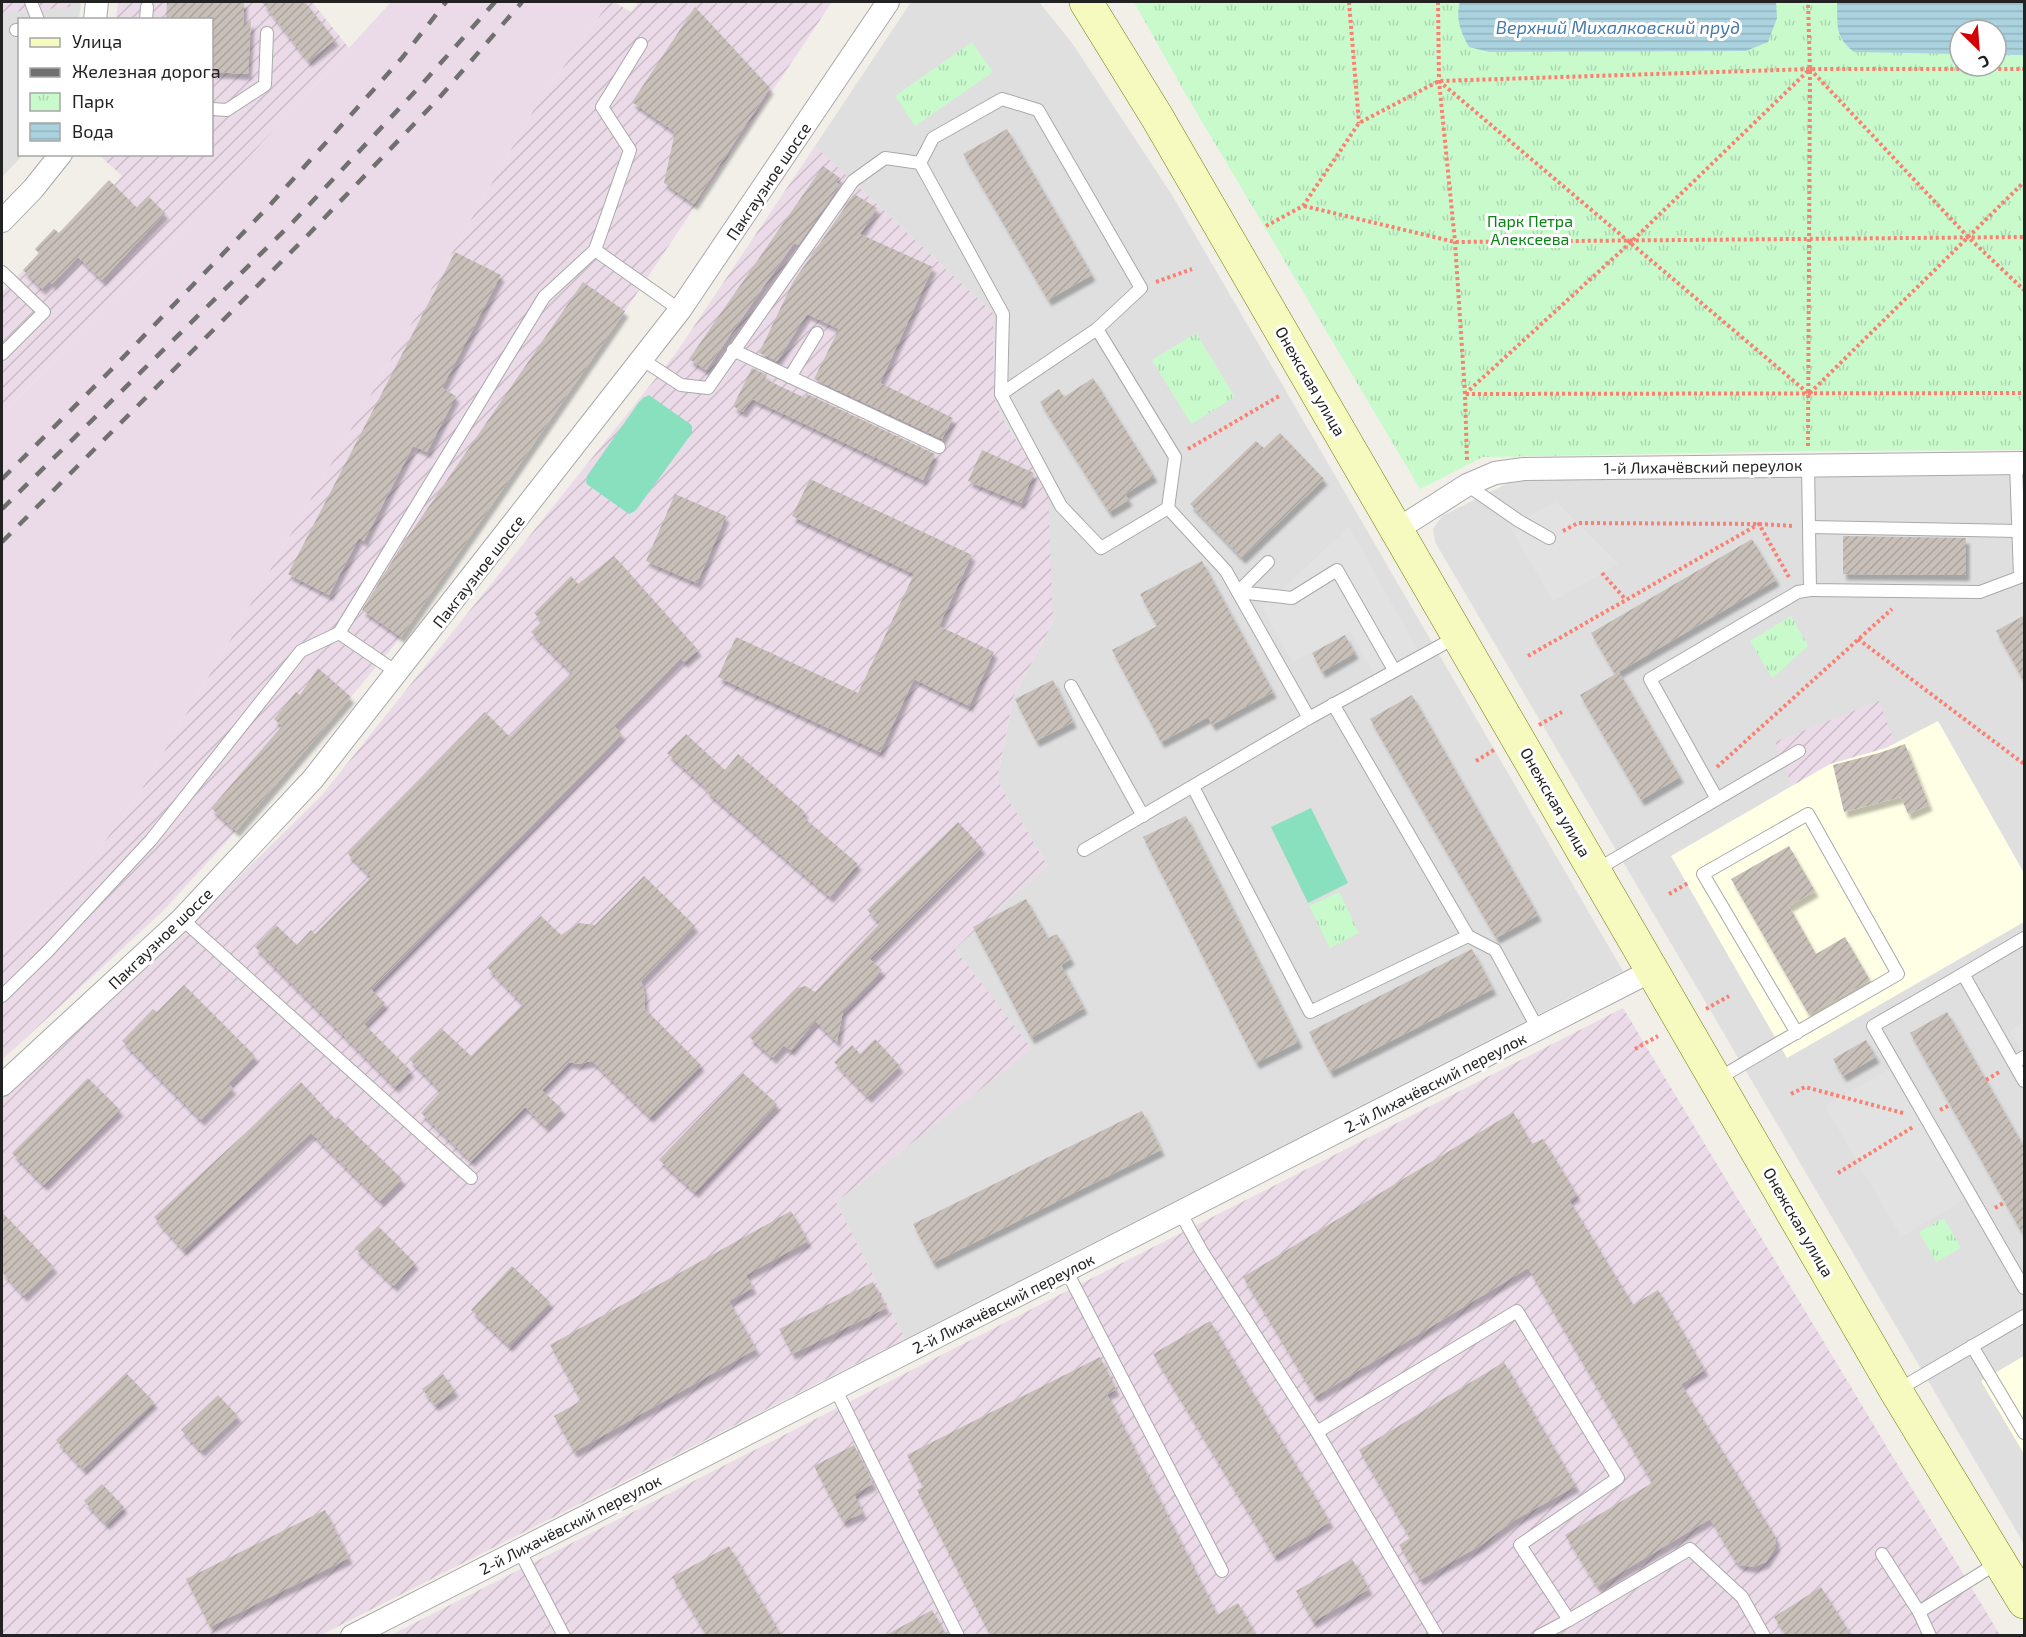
<svg xmlns="http://www.w3.org/2000/svg" width="2026" height="1637" viewBox="0 0 2026 1637" font-family="'Exo 2',sans-serif">
  <style>
    .residential { fill: #e0dfdf }
    .industrial { fill: url(#industrial-furrows) }
    .education { fill: #ffffe5 }
    .railway { fill: #ebdbe8 }
    .park { fill: url(#park-tufts); fill-rule: evenodd }
    .pitch { fill: #88e0be }
    .parking { fill: #e2e2e2 }
    .water { fill: url(#water-rules) }
    .building { fill: url(#building-hatch); filter: url(#shadow) }
    .lines { fill: none; stroke-linecap: round; stroke-linejoin: round }
    .service-casing { stroke: #a9a9a9; stroke-width: 14 }
    .minor-casing { stroke: #a9a9a9; stroke-width: 24 }
    .secondary-casing { stroke: #707d05; stroke-width: 34 }
    .path { stroke: #fa8072; stroke-width: 4; stroke-dasharray: 3 3; stroke-linecap: butt }
    .service { stroke: #fff; stroke-width: 12 }
    .minor { stroke: #fff; stroke-width: 22 }
    .secondary { stroke: #f7fabf; stroke-width: 33 }
    .rail { stroke: #707070; stroke-width: 4.5; stroke-dasharray: 12 12; stroke-linecap: butt }
    .labels { text-anchor: middle; dominant-baseline: central; stroke-width: 6; stroke-linejoin: round; paint-order: stroke }
    .street-label { font-size: 16px; fill: #222; stroke: #fff }
    .park-label { font-size: 16px; fill: #0c8416; stroke: #fff }
    .water-label { font-size: 18px; font-style: italic; fill: #4a7aab; stroke: #fff }
  </style>
  <defs>
    <pattern id="industrial-furrows" width="10" height="10" patternUnits="userSpaceOnUse" patternTransform="scale(1.5)"><rect width="10" height="10" fill="#ebdbe8"/><path d="M-1 1l2-2M0 10L10 0M9 11l2-2" fill="none" stroke="#c9bcc7"/></pattern>
    <pattern id="park-tufts" width="24" height="20" patternUnits="userSpaceOnUse" patternTransform="scale(1.5)"><rect width="24" height="20" fill="#c8facc"/><path d="M3 7l-1-3M5 7V3M7 7l1-3M15 17l-1-3M17 17v-4M19 17l1-3" fill="none" stroke="#acd6af"/></pattern>
    <pattern id="water-rules" width="6" height="5" patternUnits="userSpaceOnUse" patternTransform="scale(1.5)"><rect width="6" height="5" fill="#aad3df"/><path d="M0 2.5h6" fill="none" stroke="#92b5bf"/></pattern>
    <pattern id="building-hatch" width="6" height="6" patternUnits="userSpaceOnUse" patternTransform="scale(1.5)"><rect width="6" height="6" fill="#c7bfb8"/><path d="M-1 1l2-2M0 6l6-6M5 7l2-2" fill="none" stroke="#aba49e"/></pattern>
    <filter id="shadow"><feDropShadow dx="3.5" dy="6" stdDeviation="1.5" flood-color="#0004"/></filter>
  </defs>
  <rect width="100%" height="100%" fill="#f2efe9"/>
  <g class="residential">
    <polygon points="2,2 81,2 79,19 20,20 20,154 23,155 2,177"/>
    <polygon points="911,2 1039,2 1072,43 1172,195 1623,971 905,1339 836,1202 1031,1049 955,949 1047,865 997,780 1013,698 1053,622 1034,467 1004,421 994,398 993,313 815,146"/>
    <polygon points="2024,475 2024,1544 1435,542 1433,529 1442,516 1508,483 1534,480"/>
  </g>
  <g class="industrial">
    <polygon points="2,2 71,2 70,7 2,13"/>
    <polygon points="118,2 312,2 349,48 111,308 2,413 2,292 39,254 35,249 54,229 59,233 108,181 114,185 122,176 99,155 212,154 212,20 116,19"/>
    <polygon points="609,2 614,2 631,12 639,2 832,2 625,311 401,637 351,697 236,831 164,910 2,1060 2,954 48,908 94,856 140,792 226,647 537,104"/>
    <polygon points="815,146 993,313 994,398 1004,421 1048,490 1053,622 1013,698 997,780 1047,865 955,949 1032,1049 836,1202 905,1339 321,1635 2,1635 2,1097 179,936 322,795 676,353"/>
    <polygon points="1879,701 1895,743 1886,748 1830,764 1792,786 1775,742"/>
    <polygon points="1623,1008 2000,1635 389,1636"/>
  </g>
  <g class="education">
    <polygon points="1938,721 2024,873 2024,922 1787,1058 1671,856 1830,764 1886,748"/>
    <polygon points="2024,1356 2024,1454 1981,1381"/>
  </g>
  <polygon class="railway" points="391,2 609,2 537,104 226,647 140,792 94,856 48,908 2,954 2,413 111,308"/>
  <g class="park">
    <path d="M 1134,2 L 2024,2 L 2024,450 L 1808,451 L 1483,457 L 1420,489 L 1185,93 ZM 1960,30 L 1996,30 L 1996,66 L 1960,66 Z"/>
    <polygon points="972,42 993,72 915,126 895,96"/>
    <polygon points="1196,333 1235,397 1191,424 1152,360"/>
    <polygon points="1791,616 1808,646 1772,678 1750,641"/>
    <polygon points="1339,892 1359,933 1330,948 1309,906"/>
    <polygon points="1944,1218 1961,1248 1936,1262 1919,1232"/>
  </g>
  <g class="pitch">
    <polygon points="649,395 690,424 692,426 692,433 639,506 635,511 629,514 588,485 586,483 587,476 639,402 643,398"/>
    <polygon points="1311,808 1348,883 1308,903 1271,827"/>
  </g>
  <g class="parking">
    <polygon points="1557,502 1619,564 1553,601 1509,526"/>
    <polygon points="1349,527 1417,649 1374,673 1350,631 1293,662 1262,608"/>
    <polygon points="2024,1022 2024,1056 2010,1031"/>
    <polygon points="1889,1069 1965,1199 1901,1237 1825,1106"/>
  </g>
  <g class="water">
    <path d="M 1460,2 L 1776,2 L 1777,18 L 1768,42 L 1746,51 L 1489,52 L 1469,47 C 1461,33 1455,18 1460,2 Z"/>
    <path d="M 1837,2 L 2024,2 L 2024,55 L 1996,55 L 1996,30 L 1960,30 L 1960,54 L 1854,52 C 1834,36 1838,25 1837,2 Z"/>
  </g>
  <g class="building">
    <polygon points="167,2 244,2 243,27 251,21 248,74 212,72 212,20 166,20"/>
    <polygon points="262,2 305,2 335,40 308,61"/>
    <polygon points="695,7 770,88 694,204 664,183 675,132 632,102"/>
    <polygon points="1007,129 1092,275 1048,300 963,154"/>
    <polygon points="823,166 840,178 836,182 840,185 798,245 794,243 706,370 689,359"/>
    <polygon points="109,180 137,208 148,196 165,213 102,280 78,257 52,284 50,281 42,289 23,270 39,253 35,249 54,229 59,233"/>
    <polygon points="854,194 877,208 860,234 933,267 880,383 953,418 942,439 814,379 839,329 807,314 777,361 759,353 793,282"/>
    <polygon points="455,252 501,275 442,388 456,396 427,452 413,446 364,541 359,538 329,595 288,574"/>
    <polygon points="583,282 625,311 401,637 362,610 399,550"/>
    <polygon points="752,368 767,375 765,379 805,398 807,394 935,454 923,480 752,399 743,412 733,406"/>
    <polygon points="1093,378 1154,476 1125,494 1129,500 1109,512 1040,402 1059,389 1064,397"/>
    <polygon points="1280,433 1324,479 1242,558 1190,504 1256,441 1264,448"/>
    <polygon points="982,450 1034,473 1021,503 968,481"/>
    <polygon points="810,479 972,555 939,626 994,652 969,706 914,679 880,752 718,677 736,637 858,693 914,574 792,516"/>
    <polygon points="675,494 726,516 697,583 646,561"/>
    <polygon points="1843,536 1966,538 1966,575 1843,574"/>
    <polygon points="1752,539 1776,580 1615,674 1591,633"/>
    <polygon points="614,556 698,650 684,662 681,658 614,726 622,734 371,989 385,1003 364,1024 411,1071 395,1087 255,947 276,925 297,945 311,930 315,934 371,877 347,853 485,712 510,737 572,673 531,632 542,621 534,613 571,576 578,584"/>
    <polygon points="1202,561 1273,692 1212,725 1208,717 1161,742 1112,650 1157,626 1140,594"/>
    <polygon points="2025,615 2025,683 1996,631"/>
    <polygon points="1345,635 1355,653 1322,672 1312,653"/>
    <polygon points="318,668 351,697 236,831 211,808 282,726 274,719 296,692 300,695"/>
    <polygon points="1619,672 1680,777 1641,800 1580,695"/>
    <polygon points="1053,680 1073,722 1036,741 1015,699"/>
    <polygon points="1412,695 1538,915 1496,938 1370,719"/>
    <polygon points="686,734 725,770 738,754 805,812 802,816 858,864 830,897 706,791 707,789 667,753"/>
    <polygon points="1905,744 1929,805 1908,814 1901,797 1844,812 1833,765 1879,753"/>
    <polygon points="1186,816 1299,1042 1256,1063 1143,837"/>
    <polygon points="958,822 982,848 870,959 882,970 843,1011 837,1042 815,1021 791,1050 784,1046 773,1058 749,1037 797,988 806,986 815,992 880,923 867,910"/>
    <polygon points="1789,846 1815,891 1789,906 1816,954 1845,937 1870,980 1809,1015 1731,879"/>
    <polygon points="644,876 695,926 641,981 644,990 645,1009 701,1065 650,1117 592,1061 578,1064 569,1062 542,1090 562,1109 545,1126 525,1107 471,1161 421,1113 441,1091 409,1059 441,1028 471,1056 523,1004 487,967 541,916 561,935 579,923 595,925"/>
    <polygon points="1026,899 1048,938 1057,934 1071,959 1061,965 1084,1008 1031,1038 973,927"/>
    <polygon points="1472,949 1493,989 1330,1072 1309,1032"/>
    <polygon points="184,985 255,1056 228,1084 233,1088 201,1120 122,1041 153,1009 157,1012"/>
    <polygon points="1947,1012 2025,1149 2025,1238 1910,1033"/>
    <polygon points="875,1039 900,1066 868,1097 834,1062 852,1045 860,1054"/>
    <polygon points="1866,1040 1876,1057 1843,1076 1833,1059"/>
    <polygon points="743,1073 777,1104 695,1192 659,1160"/>
    <polygon points="88,1078 120,1110 44,1185 12,1153"/>
    <polygon points="301,1082 336,1120 339,1118 402,1179 380,1201 311,1133 183,1250 154,1217"/>
    <polygon points="1142,1111 1161,1150 933,1263 913,1224"/>
    <polygon points="1513,1112 1532,1144 1543,1139 1577,1195 1569,1200 1633,1305 1658,1290 1705,1370 1681,1384 1776,1538 1776,1546 1766,1562 1753,1567 1740,1565 1735,1561 1710,1519 1597,1587 1565,1535 1652,1483 1528,1268 1315,1397 1243,1277"/>
    <polygon points="791,1211 808,1241 746,1275 753,1288 729,1301 756,1349 574,1452 554,1416 581,1401 550,1345"/>
    <polygon points="2,1212 54,1267 24,1296 2,1272"/>
    <polygon points="378,1226 415,1263 394,1286 355,1248"/>
    <polygon points="512,1266 550,1302 509,1346 471,1310"/>
    <polygon points="873,1282 886,1308 792,1354 779,1329"/>
    <polygon points="1210,1321 1330,1522 1274,1556 1153,1354"/>
    <polygon points="1100,1357 1116,1390 1107,1394 1217,1615 1238,1603 1256,1635 990,1635 917,1490 923,1487 907,1455"/>
    <polygon points="1504,1362 1576,1486 1513,1521 1481,1545 1420,1580 1399,1545 1410,1538 1359,1450"/>
    <polygon points="126,1373 154,1402 83,1469 56,1440"/>
    <polygon points="443,1374 455,1391 435,1405 422,1389"/>
    <polygon points="218,1395 238,1416 201,1451 181,1430"/>
    <polygon points="854,1445 873,1484 854,1494 863,1513 843,1522 814,1466"/>
    <polygon points="102,1484 124,1507 106,1524 84,1501"/>
    <polygon points="325,1510 349,1558 210,1627 186,1579"/>
    <polygon points="729,1546 781,1635 706,1635 672,1577"/>
    <polygon points="1352,1559 1369,1589 1313,1622 1296,1591"/>
    <polygon points="1821,1587 1851,1635 1785,1635 1774,1617"/>
    <polygon points="932,1610 946,1635 886,1635"/>
  </g>
  <g class="lines">
    <defs>
      <g id="service">
        <polyline points="31,2 38,20"/>
        <polyline points="146,20 147,7"/>
        <polyline points="16,30 20,30"/>
        <polyline points="212,109 227,110 265,85 267,33"/>
        <polyline points="595,250 630,150 602,107 641,44"/>
        <polyline points="2,272 44,312 2,354"/>
        <polyline points="1097,329 1001,394 1061,506 1101,548 1168,508"/>
        <polyline points="733,350 939,447"/>
        <polyline points="643,360 681,385 708,388 853,181 885,158 920,163"/>
        <polyline points="790,377 817,333"/>
        <polyline points="1001,394 1003,314 920,163 933,138 1002,99 1038,110 1141,288 1097,329 1175,457 1168,508 1226,571 1309,718 1458,636"/>
        <polyline points="1808,464 1810,590 1980,592 2020,577 2016,463"/>
        <polyline points="1467,485 1519,521 1549,538"/>
        <polyline points="1809,527 2018,531"/>
        <polyline points="1238,592 1292,598 1337,570 1394,670"/>
        <polyline points="1238,592 1268,562"/>
        <polyline points="398,673 339,633 544,297 595,250 680,310"/>
        <polyline points="1071,686 1143,816"/>
        <polyline points="1333,704 1468,936 1495,950 1538,1029"/>
        <polyline points="1193,787 1310,1012 1468,936"/>
        <polyline points="1717,799 1650,679 1798,592 1810,590"/>
        <polyline points="1084,850 1309,718"/>
        <polyline points="1596,870 1799,751"/>
        <polyline points="182,919 471,1178"/>
        <polyline points="1963,974 2024,938"/>
        <polyline points="2,996 48,951 151,840 301,651 339,633"/>
        <polyline points="2014,1063 2024,1057"/>
        <path d="M 1718,1079 C 1777,1043 1838,1009 1898,974 L 1808,814 L 1703,874 L 1797,1033"/>
        <polyline points="2024,1081 1963,974 1873,1026 2024,1288"/>
        <polyline points="1180,1212 1201,1250 1317,1432 1437,1636"/>
        <polyline points="1066,1270 1222,1571"/>
        <polyline points="1972,1346 2024,1433"/>
        <polyline points="835,1388 958,1636"/>
        <polyline points="1896,1391 2024,1316"/>
        <polyline points="1317,1432 1517,1311 1618,1478 1520,1545 1569,1620 1690,1549 1742,1597 1764,1636"/>
        <polyline points="519,1550 564,1636"/>
        <polyline points="1882,1554 1919,1612"/>
        <polyline points="1539,1636 1569,1620"/>
        <polyline points="1930,1636 1919,1612 1999,1562"/>
      </g>
      <g id="minor">
        <polyline points="95,20 97,2"/>
        <polyline points="2,221 33,189 61,154"/>
        <polyline points="1398,529 1467,485 1495,473 1524,469 2024,463"/>
        <polyline points="2,1085 182,919 313,779 680,310 888,2"/>
        <polyline points="352,1636 1653,970"/>
      </g>
      <polyline id="secondary" points="1086,2 1157,117 1896,1391 2024,1602"/>
    </defs>
    <use href="#service" class="service-casing"/>
    <use href="#minor" class="minor-casing"/>
    <use href="#secondary" class="secondary-casing"/>
    <g class="path">
      <polyline points="1349,2 1359,123"/>
      <polyline points="1438,2 1439,81 1455,242 1465,394 1467,460"/>
      <polyline points="1439,81 1809,394 2024,182"/>
      <polyline points="1304,206 1455,242 2024,237"/>
      <polyline points="1266,226 1303,206 1359,123 1439,81 1810,69 2024,69"/>
      <polyline points="1156,282 1192,269"/>
      <polyline points="1465,394 1631,242 1810,69 1969,238 2024,290"/>
      <polyline points="1466,394 2024,393"/>
      <polyline points="1808,446 1810,69 1808,2"/>
      <polyline points="1188,449 1281,395"/>
      <polyline points="1563,531 1578,523 1759,524 1794,526"/>
      <polyline points="1602,573 1626,600"/>
      <polyline points="1858,639 2024,764"/>
      <polyline points="1528,656 1759,524 1790,579"/>
      <polyline points="1539,725 1562,712"/>
      <polyline points="1476,761 1494,750"/>
      <polyline points="1717,767 1892,609"/>
      <polyline points="1669,894 1690,882"/>
      <polyline points="1706,1009 1729,996"/>
      <polyline points="1635,1049 1658,1036"/>
      <polyline points="1986,1080 2001,1071"/>
      <polyline points="1791,1094 1805,1087 1903,1113"/>
      <polyline points="1940,1110 1950,1105"/>
      <polyline points="1838,1173 1913,1127"/>
      <polyline points="1995,1208 2005,1202"/>
    </g>
    <use href="#service" class="service"/>
    <use href="#minor" class="minor"/>
    <use href="#secondary" class="secondary"/>
    <g class="rail">
      <polyline points="2,479 110,371 269,206 402,58 446,2"/>
      <polyline points="2,509 293,222 423,83 495,2"/>
      <polyline points="2,542 308,235 439,98 522,2"/>
    </g>
  </g>
  <g class="labels">
    <g class="street-label">
      <text transform="translate(768 181) rotate(-56)">Пакгаузное шоссе</text>
      <text transform="translate(1311 381) rotate(60)">Онежская улица</text>
      <text transform="translate(1703 466) rotate(-1)">1-й Лихачёвский переулок</text>
      <text transform="translate(478 571) rotate(-52)">Пакгаузное шоссе</text>
      <text transform="translate(1556 802) rotate(60)">Онежская улица</text>
      <text transform="translate(160 938) rotate(-44)">Пакгаузное шоссе</text>
      <text transform="translate(1435 1082) rotate(-27)">2-й Лихачёвский переулок</text>
      <text transform="translate(1799 1222) rotate(60)">Онежская улица</text>
      <text transform="translate(1003 1303) rotate(-27)">2-й Лихачёвский переулок</text>
      <text transform="translate(570 1524) rotate(-27)">2-й Лихачёвский переулок</text>
    </g>
    <g class="park-label">
      <text x="1530" y="220">Парк Петра<tspan x="1530" dy="18">Алексеева</tspan></text>
    </g>
    <g class="water-label">
      <text x="1618" y="27">Верхний Михалковский пруд</text>
    </g>
  </g>
  <rect width="2026" height="1637" fill="none" stroke="#222222" stroke-width="6"/>
  <rect x="18" y="18" width="195" height="138" fill="#ffffff" stroke="#a7a7a7" stroke-width="1.5"/>
  <rect x="30" y="38" width="30" height="9" fill="#f7fabf" stroke="#a7a7a7" stroke-width="1.5"/>
  <text x="72" y="48" font-size="18" fill="#222222">Улица</text>
  <rect x="30" y="68" width="30" height="9" fill="#707070" stroke="#a7a7a7" stroke-width="1.5"/>
  <text x="72" y="78" font-size="18" fill="#222222">Железная дорога</text>
  <rect x="30" y="93" width="30" height="18" fill="url(#park-tufts)" stroke="#a7a7a7" stroke-width="1.5"/>
  <text x="72" y="108" font-size="18" fill="#222222">Парк</text>
  <rect x="30" y="123" width="30" height="18" fill="url(#water-rules)" stroke="#a7a7a7" stroke-width="1.5"/>
  <text x="72" y="138" font-size="18" fill="#222222">Вода</text>
  <g transform="translate(1978 48) rotate(155)"><circle r="28" fill="#ffffff" stroke="#a7a7a7" stroke-width="1.5"/>
  <path d="M0-4.5L10 22L0 15L-10 22Z" fill="#d40000"/>
  <text y="-9" font-size="16" font-weight="bold" text-anchor="middle" fill="#222222">С</text>
  </g>
</svg>
